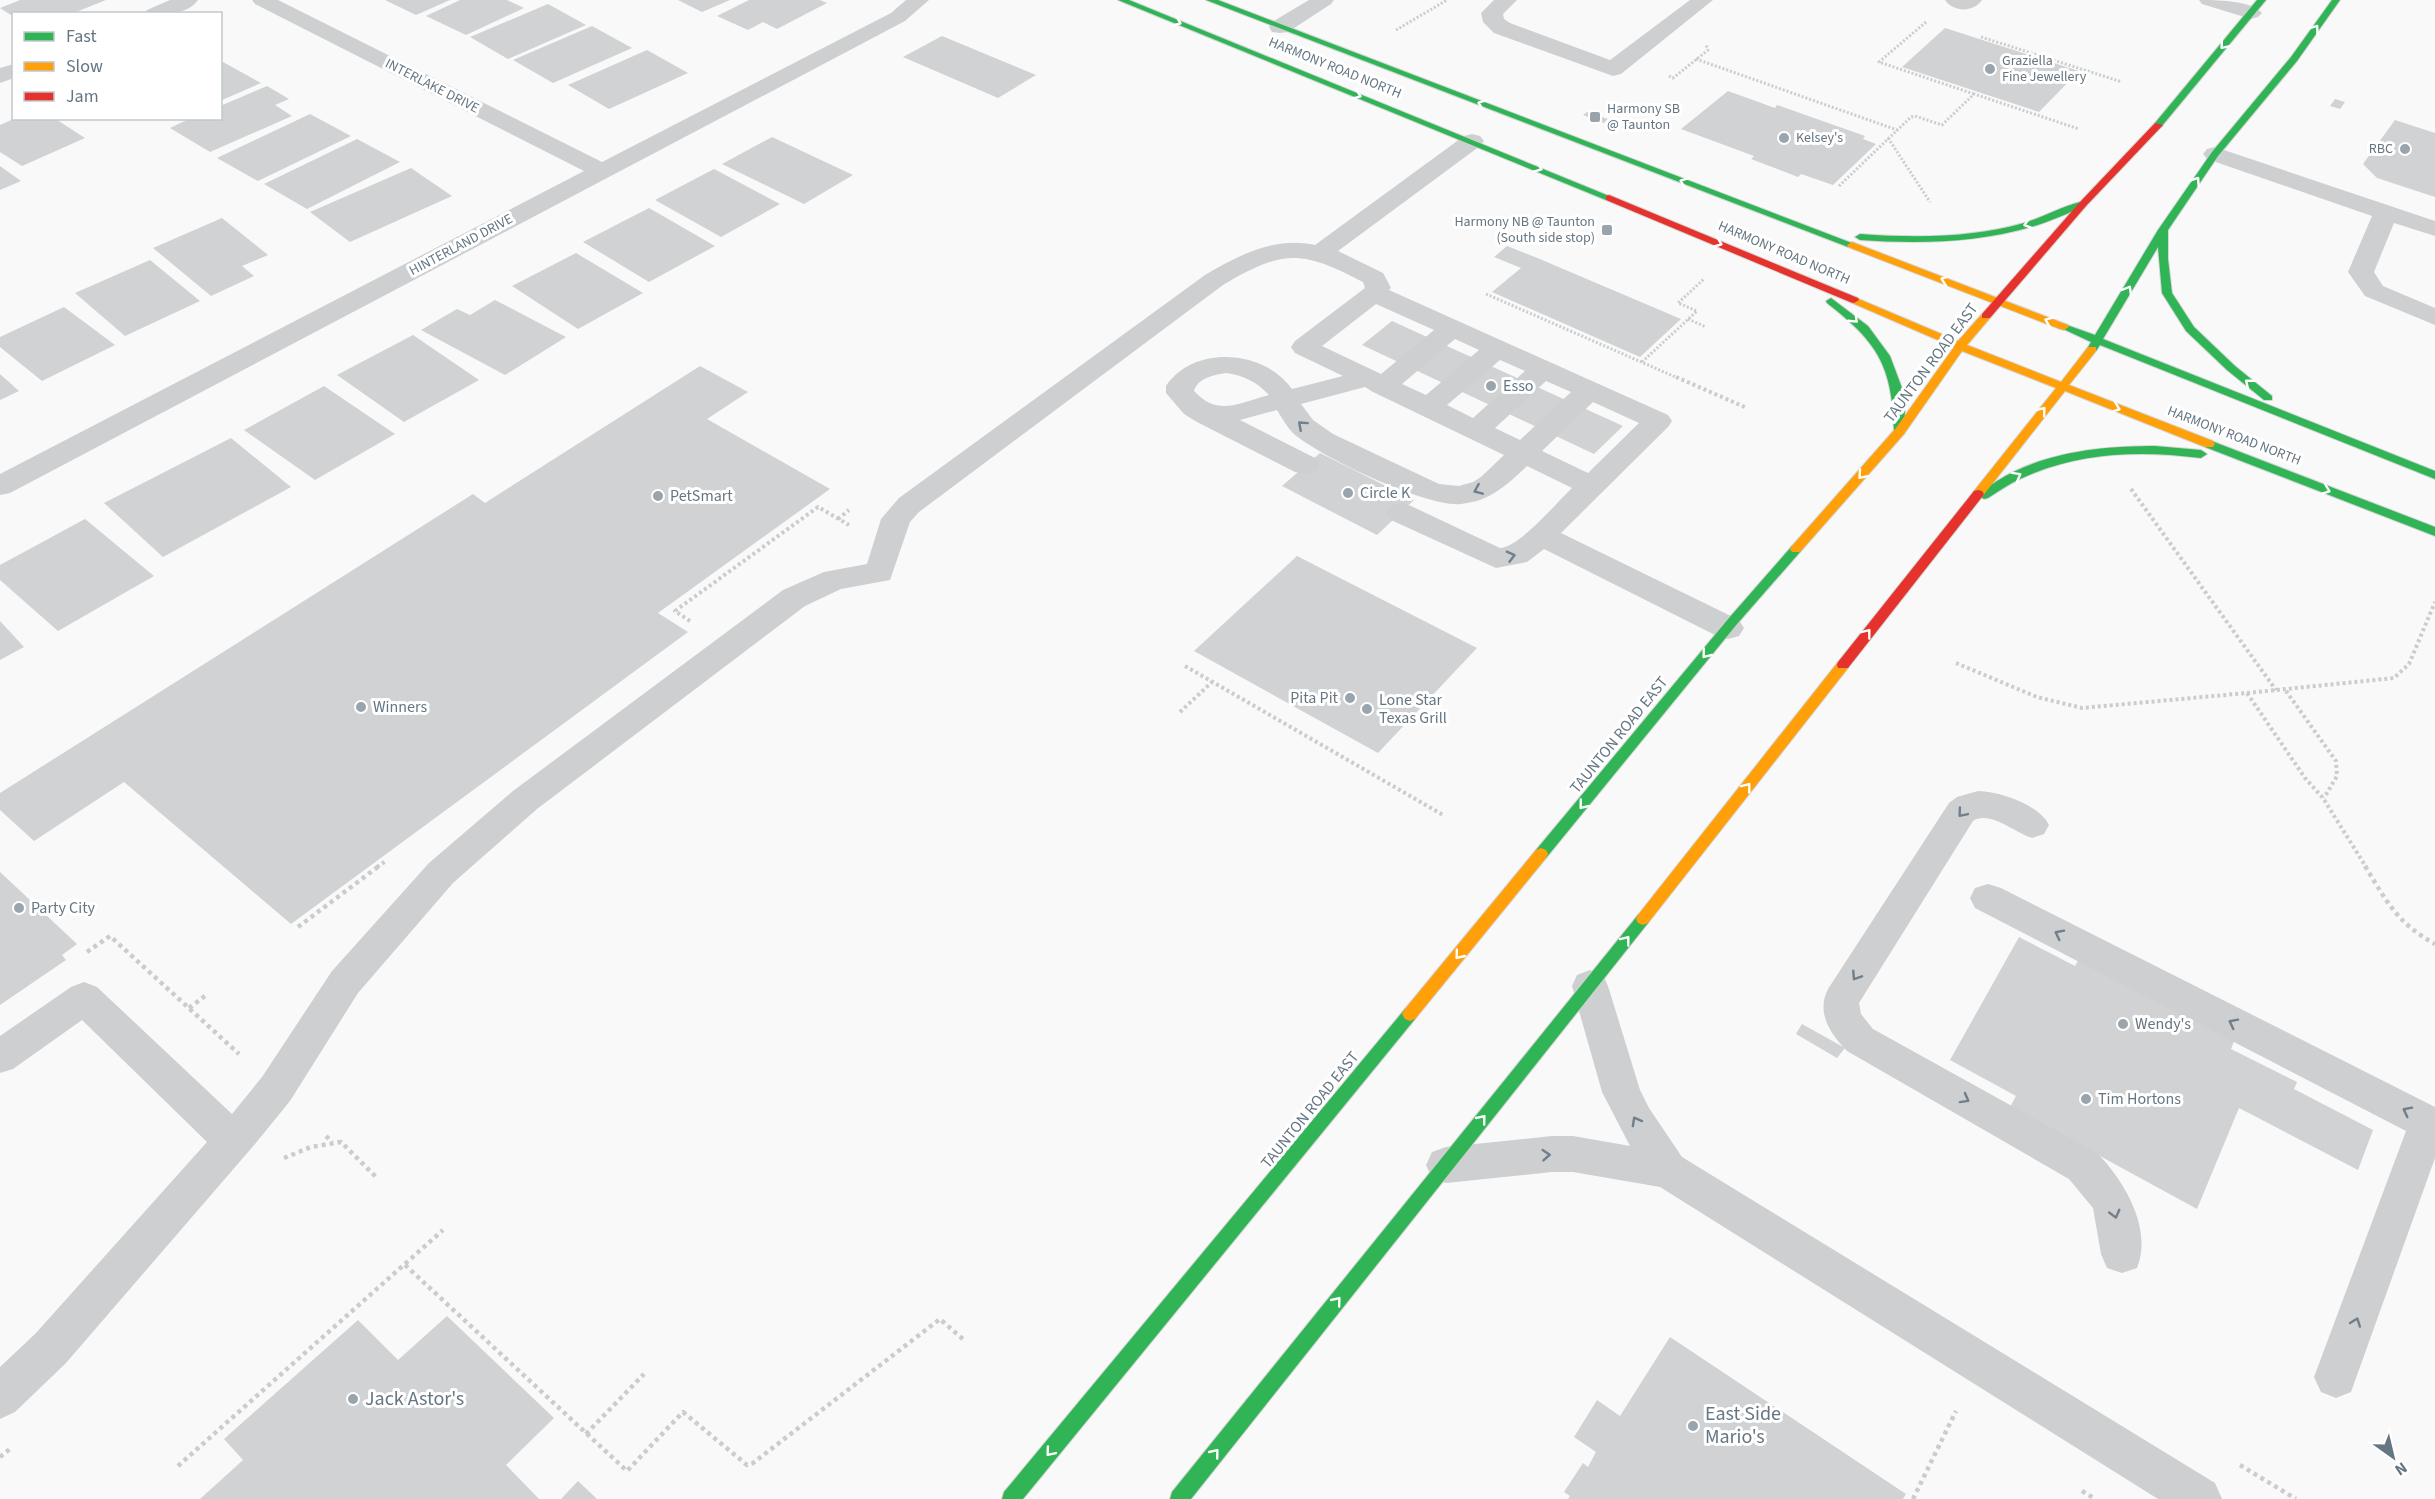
<svg xmlns="http://www.w3.org/2000/svg" width="2435" height="1499" viewBox="0 0 2435 1499" font-family="'Source Sans 3',sans-serif">
  <style>
    .building { fill: #d0d2d3 }
    .lines { fill: none; stroke-linecap: round; stroke-linejoin: round }
    .fast-casing { stroke: #d5d6d7; stroke-width: 2 }
    .slow-casing { stroke: #d5d6d7; stroke-width: 2 }
    .jam-casing { stroke: #d5d6d7; stroke-width: 2 }
    .path-far2 { stroke: #cbcccd; stroke-width: 3; stroke-dasharray: 2 2; stroke-linecap: butt }
    .path-far1 { stroke: #cbcccd; stroke-width: 4; stroke-dasharray: 3 3; stroke-linecap: butt }
    .path { stroke: #cbcccd; stroke-width: 4.5; stroke-dasharray: 4 4; stroke-linecap: butt }
    .lane { fill: #cecfd0; fill-rule: evenodd }
    .street { fill: #cecfd0; fill-rule: evenodd }
    .fast { fill: #30b455; fill-rule: evenodd }
    .slow { fill: #ff9f0a; fill-rule: evenodd }
    .jam { fill: #e5322d; fill-rule: evenodd }
    .oneway { stroke: #fff }
    .oneway2 { stroke: #707f8b }
    .poi-dot { fill: #99a4ac; stroke: #fff; stroke-width: 2 }
    .labels { text-anchor: middle; dominant-baseline: central; stroke-width: 6; stroke-linejoin: round; paint-order: stroke }
    .far-poi-label { font-size: 14px; fill: #657683; stroke: #fff; text-anchor: start }
    .far-street-label { font-size: 14px; fill: #657683; stroke: #fff }
    .street-label { font-size: 16px; fill: #657683; stroke: #fff }
    .poi-label { font-size: 16px; fill: #657683; stroke: #fff; text-anchor: start }
    .near-poi-label { font-size: 20px; fill: #657683; stroke: #fff; text-anchor: start }
  </style>
  <rect width="100%" height="100%" fill="#f9f9f9"/>
  <g class="building">
    <polygon points="20,0 106,0 71,14 14,14 14,17 0,8"/>
    <polygon points="385,0 450,0 416,15"/>
    <polygon points="460,0 507,0 524,8 466,35 426,16"/>
    <polygon points="678,0 730,0 702,12"/>
    <polygon points="749,0 820,0 827,3 777,29 763,22 748,30 717,16"/>
    <polygon points="548,4 586,25 508,59 470,37"/>
    <polygon points="592,26 632,48 553,83 513,60"/>
    <polygon points="1945,28 2079,71 2039,112 1902,67"/>
    <polygon points="942,36 1036,75 998,98 903,57"/>
    <polygon points="647,50 688,73 609,109 568,85"/>
    <polygon points="223,62 261,83 220,101 220,63"/>
    <polygon points="267,86 289,99 275,105 292,116 210,152 170,128 191,118 220,118 220,106"/>
    <polygon points="1728,91 1775,108 1777,105 1865,136 1863,139 1876,144 1833,185 1801,174 1798,177 1751,159 1754,156 1681,129"/>
    <polygon points="2335,99 2345,102 2340,109 2330,106"/>
    <polygon points="1587,112 1608,119 1604,123 1583,115"/>
    <polygon points="310,114 351,136 258,181 217,158"/>
    <polygon points="16,118 54,118 85,138 22,166 0,152 0,125"/>
    <polygon points="2395,120 2435,133 2435,197 2377,178 2363,164"/>
    <polygon points="772,137 853,175 804,204 722,164"/>
    <polygon points="357,139 400,162 307,209 264,184"/>
    <polygon points="0,166 21,181 0,190"/>
    <polygon points="411,168 452,196 350,242 310,212"/>
    <polygon points="714,169 780,204 721,237 655,200"/>
    <polygon points="649,208 715,246 649,282 583,242"/>
    <polygon points="222,218 268,255 242,266 254,276 211,296 153,248"/>
    <polygon points="1507,246 1535,257 1681,319 1640,357 1492,292 1521,268 1494,257"/>
    <polygon points="576,253 643,293 578,329 512,286"/>
    <polygon points="150,260 200,301 125,336 75,293"/>
    <polygon points="495,300 566,337 505,375 421,330 457,309 470,315"/>
    <polygon points="64,307 115,345 42,381 0,347 0,337"/>
    <polygon points="1392,321 1623,426 1594,454 1362,345"/>
    <polygon points="413,335 479,380 404,422 337,375"/>
    <polygon points="700,366 748,392 707,419 830,489 658,613 688,632 291,924 124,782 34,841 0,810 0,793 473,494 485,503"/>
    <polygon points="0,374 19,391 0,400"/>
    <polygon points="324,386 395,434 315,480 244,430"/>
    <polygon points="231,438 291,487 163,557 104,503"/>
    <polygon points="1320,453 1414,500 1377,535 1282,486"/>
    <polygon points="85,519 154,576 58,631 0,580 0,565"/>
    <polygon points="1297,556 1477,648 1378,753 1194,651"/>
    <polygon points="0,621 24,647 0,660"/>
    <polygon points="0,872 77,944 62,955 66,960 0,1005"/>
    <polygon points="2019,937 2075,966 2079,959 2235,1039 2231,1049 2297,1082 2294,1089 2373,1130 2358,1170 2239,1108 2197,1209 2010,1107 2016,1096 1950,1060"/>
    <polygon points="1802,1024 1845,1048 1837,1058 1796,1034"/>
    <polygon points="447,1316 554,1418 506,1465 539,1499 200,1499 243,1460 224,1439 358,1320 398,1360"/>
    <polygon points="1670,1337 1906,1494 1903,1499 1568,1499 1570,1496 1564,1492 1583,1463 1588,1467 1596,1452 1574,1437 1597,1400 1620,1416"/>
    <polygon points="578,1481 597,1499 561,1499"/>
  </g>
  <g class="lines">
    <defs>
      <g id="fast">
        <polygon points="1118,0 1129,0 1614,198 1606,200"/>
        <polygon points="1206,0 1218,0 1857,245 1856,247 1848,247"/>
        <polygon points="2257,0 2266,0 2161,127 2155,127 2155,123"/>
        <polygon points="2332,0 2340,0 2297,61 2218,156 2168,230 2168,259 2172,293 2194,327 2235,366 2272,396 2272,400 2264,400 2227,370 2186,331 2162,293 2158,247 2103,339 2435,471 2435,479 2100,345 2096,351 2088,351 2087,349 2091,342 2059,327 2064,324 2095,335 2158,230 2212,152 2291,57"/>
        <path d="M 2080,202 L 2083,203 L 2083,207 C 2066,214 2049,222 2031,227 C 1976,243 1917,244 1860,240 L 1855,237 L 1860,234 C 1915,238 1971,238 2024,223 C 2043,217 2061,207 2080,202 Z"/>
        <path d="M 1831,298 L 1868,326 L 1890,356 L 1902,388 L 1905,408 L 1904,434 L 1900,435 L 1894,431 C 1892,365 1878,343 1827,303 L 1826,301 Z"/>
        <polygon points="2209,440 2435,527 2435,536 2205,447 2205,441"/>
        <path d="M 2155,446 L 2201,450 L 2207,454 L 2201,458 C 2139,450 2077,452 2020,479 C 2009,484 1999,491 1988,498 L 1984,499 L 1978,495 C 1983,489 1990,486 1997,481 C 2043,452 2102,446 2155,446 Z"/>
        <polygon points="1796,545 1802,549 1800,552 1737,624 1546,858 1536,858 1534,854 1536,850 1729,618 1792,546"/>
        <polygon points="1643,913 1648,915 1650,919 1648,923 1191,1499 1170,1499 1172,1492 1638,915"/>
        <polygon points="1410,1007 1415,1009 1418,1014 1415,1019 1023,1499 1002,1499 1004,1492 1405,1009"/>
      </g>
      <g id="slow">
        <polygon points="1852,242 2068,325 2069,327 2064,330 2060,329 1848,247 1847,245"/>
        <polygon points="1854,297 1958,341 1982,314 1990,314 1990,318 1967,345 2061,382 2088,347 2096,347 2096,351 2069,385 2213,441 2215,444 2213,447 2205,447 2065,391 1982,497 1974,497 1972,494 1974,491 2056,388 1962,351 1904,434 1800,552 1792,552 1790,549 1792,546 1896,428 1954,347 1850,302 1849,300"/>
        <polygon points="1843,660 1848,662 1849,665 1848,668 1648,923 1643,925 1638,923 1636,919 1638,915 1838,662"/>
        <polygon points="1541,848 1546,850 1548,854 1546,858 1415,1019 1410,1021 1405,1019 1402,1014 1405,1009 1536,850"/>
      </g>
      <g id="jam">
        <polygon points="2155,123 2163,125 2086,206 1990,318 1982,318 1982,314 2080,202"/>
        <polygon points="1609,195 1858,298 1859,300 1854,303 1850,302 1606,200 1606,196"/>
        <polygon points="1978,490 1982,491 1984,494 1982,497 1848,668 1838,668 1837,665 1838,662 1974,491"/>
      </g>
    </defs>
    <use href="#fast" class="fast-casing"/>
    <use href="#slow" class="slow-casing"/>
    <use href="#jam" class="jam-casing"/>
    <g class="path-far2">
      <polyline points="1926,22 1879,62 1974,94"/>
      <polyline points="1396,30 1447,0"/>
      <polyline points="1981,37 2122,82"/>
      <polyline points="1696,59 1897,130"/>
      <polyline points="1669,76 1673,78 1708,50 1706,45"/>
      <polyline points="1888,138 1930,202"/>
      <polyline points="1839,186 1911,117 1915,116 1942,125 1974,94 2079,129"/>
      <polyline points="1486,294 1680,379"/>
      <polyline points="1688,319 1706,327"/>
      <polyline points="1642,362 1697,311 1678,303 1704,279"/>
    </g>
    <g class="path-far1">
      <polyline points="1676,377 1747,408"/>
      <polyline points="2131,489 2276,690"/>
      <polyline points="838,519 849,510"/>
      <polyline points="690,621 675,611 818,507 849,525"/>
      <polyline points="1956,663 2037,697 2082,708 2247,693 2305,778 2323,798 2366,867"/>
      <polyline points="1185,666 1443,815"/>
      <polyline points="2286,691 2336,761 2337,776 2324,798"/>
      <polyline points="2247,693 2394,678 2409,664 2435,602"/>
      <polyline points="1180,712 1212,682"/>
      <polyline points="377,867 386,861"/>
    </g>
    <g class="path">
      <path d="M 2365,866 C 2387,902 2397,923 2435,944"/>
      <polyline points="298,927 379,866"/>
      <polyline points="87,952 110,936 239,1054"/>
      <polyline points="189,1008 205,996"/>
      <polyline points="326,1136 332,1142"/>
      <polyline points="284,1158 311,1147 341,1142 377,1178"/>
      <polyline points="405,1265 627,1471 683,1412 747,1465 753,1463 940,1319 964,1340"/>
      <polyline points="586,1434 644,1374"/>
      <polyline points="0,1457 11,1448"/>
      <polyline points="2240,1465 2296,1499"/>
      <polyline points="178,1466 443,1230"/>
      <polyline points="2082,1491 2095,1499"/>
      <polyline points="1913,1499 1956,1411"/>
    </g>
    <g class="lane">
      <polygon points="1309,0 1334,0 1331,4 1288,32 1280,33 1272,32 1269,27 1272,22"/>
      <polygon points="1494,0 1517,0 1503,14 1504,19 1510,23 1610,60 1690,0 1713,0 1621,74 1613,76 1494,33 1483,22 1481,13"/>
      <path d="M 1945,0 L 1982,0 C 1974,12 1954,13 1945,0 Z"/>
      <path d="M 2199,0 C 2215,0 2251,0 2262,13 L 2258,17 L 2251,19 L 2202,4 Z"/>
      <path d="M 1472,134 L 1480,136 L 1484,141 L 1480,146 L 1338,251 L 1383,273 L 1391,288 L 1389,290 L 1668,415 L 1672,421 L 1668,427 L 1561,533 L 1739,620 L 1744,628 L 1739,636 L 1728,639 L 1717,636 L 1544,549 L 1527,562 L 1496,568 L 1391,520 L 1386,513 L 1391,506 L 1401,503 L 1411,506 L 1500,548 C 1520,547 1557,502 1572,488 L 1527,466 C 1507,485 1490,501 1461,504 C 1428,508 1318,456 1293,433 C 1287,427 1282,418 1277,410 L 1240,420 L 1315,458 L 1319,465 L 1315,472 L 1305,474 L 1295,472 L 1197,422 L 1184,414 L 1166,393 L 1166,386 C 1194,344 1265,350 1292,389 L 1343,376 L 1295,353 L 1291,347 L 1295,341 L 1365,288 L 1363,282 C 1302,250 1283,249 1223,285 L 919,512 L 910,522 L 890,580 L 841,589 L 805,606 L 537,809 L 453,883 L 358,993 L 290,1101 L 255,1144 L 66,1363 L 15,1412 L 0,1419 L 0,1367 L 36,1333 L 207,1142 L 82,1020 L 13,1069 L 0,1073 L 0,1036 L 71,987 L 84,982 L 97,987 L 232,1114 L 262,1077 L 332,971 L 429,863 L 513,791 L 783,590 L 824,572 L 867,564 L 881,519 L 899,498 L 1205,275 C 1239,255 1275,236 1315,245 L 1464,136 ZM 1376,304 L 1434,330 L 1381,374 L 1322,346 ZM 1455,339 L 1479,350 L 1426,395 L 1402,384 ZM 1500,360 L 1525,371 L 1473,418 L 1447,405 ZM 1226,373 C 1243,375 1257,382 1269,395 C 1238,403 1218,417 1194,391 C 1198,378 1213,375 1226,373 ZM 1546,381 L 1571,392 L 1520,440 L 1495,428 ZM 1365,387 L 1373,392 L 1504,455 L 1481,477 L 1473,482 L 1459,486 L 1439,484 L 1333,434 L 1313,420 L 1301,404 ZM 1593,402 L 1639,423 L 1588,473 L 1542,451 Z"/>
      <polygon points="2215,147 2435,221 2435,236 2394,223 2374,272 2383,286 2435,308 2435,325 2365,296 2348,272 2372,216 2207,159 2203,154 2207,149"/>
      <path d="M 1978,791 C 2001,792 2038,804 2049,825 L 2044,834 L 2032,838 C 2015,833 1990,810 1973,821 L 1859,1003 L 1861,1014 L 1873,1029 L 2097,1153 C 2124,1180 2153,1229 2137,1268 L 2122,1273 L 2107,1268 L 2101,1254 L 2093,1208 L 2069,1179 L 1847,1051 C 1830,1034 1816,1012 1828,989 L 1949,803 L 1957,797 Z"/>
      <polygon points="1988,884 2001,888 2435,1107 2435,1158 2351,1392 2336,1398 2321,1392 2314,1377 2406,1131 1975,908 1970,898 1975,888"/>
      <polygon points="1590,970 1603,975 1608,986 1640,1090 1649,1108 1682,1157 2215,1483 2222,1499 2158,1499 1660,1187 1573,1172 1552,1172 1446,1183 1432,1178 1426,1165 1432,1152 1446,1147 1552,1136 1573,1136 1630,1146 1602,1092 1572,986 1577,975"/>
    </g>
    <g class="street">
      <path d="M 170,0 L 198,0 C 187,16 161,14 144,14 L 147,10 Z"/>
      <polygon points="252,0 278,0 602,162 891,13 906,0 929,0 905,21 10,493 0,495 0,474 584,171 255,4"/>
      <polygon points="14,64 14,78 0,83 0,68"/>
    </g>
    <use href="#fast" class="fast"/>
    <use href="#slow" class="slow"/>
    <use href="#jam" class="jam"/>
  </g>
  <defs><path id="oneway-chevron" d="M-2-3.5L2.5 0L-2 3.5" fill="none" stroke-width="1.6" stroke-linecap="round" stroke-linejoin="round" transform="scale(1.5)"/></defs>
  <g class="oneway">
    <use href="#oneway-chevron" transform="translate(1177 22) rotate(22)"/>
    <use href="#oneway-chevron" transform="translate(2315 29) rotate(-54)"/>
    <use href="#oneway-chevron" transform="translate(2224 45) rotate(130)"/>
    <use href="#oneway-chevron" transform="translate(1357 95) rotate(22)"/>
    <use href="#oneway-chevron" transform="translate(1482 104) rotate(-159)"/>
    <use href="#oneway-chevron" transform="translate(1538 168) rotate(22)"/>
    <use href="#oneway-chevron" transform="translate(2196 181) rotate(-56)"/>
    <use href="#oneway-chevron" transform="translate(1684 182) rotate(-159)"/>
    <use href="#oneway-chevron" transform="translate(2028 224) rotate(163)"/>
    <use href="#oneway-chevron" transform="translate(1718 243) rotate(22)"/>
    <use href="#oneway-chevron" transform="translate(1945 280) rotate(-160)"/>
    <use href="#oneway-chevron" transform="translate(2128 290) rotate(-60)"/>
    <use href="#oneway-chevron" transform="translate(1854 319) rotate(44)"/>
    <use href="#oneway-chevron" transform="translate(2049 321) rotate(-158)"/>
    <use href="#oneway-chevron" transform="translate(2249 383) rotate(-141)"/>
    <use href="#oneway-chevron" transform="translate(2116 408) rotate(21)"/>
    <use href="#oneway-chevron" transform="translate(2042 411) rotate(-51)"/>
    <use href="#oneway-chevron" transform="translate(1862 475) rotate(131)"/>
    <use href="#oneway-chevron" transform="translate(2017 476) rotate(-29)"/>
    <use href="#oneway-chevron" transform="translate(2326 490) rotate(21)"/>
    <use href="#oneway-chevron" transform="translate(1867 633) rotate(-52)"/>
    <use href="#oneway-chevron" transform="translate(1706 654) rotate(129)"/>
    <use href="#oneway-chevron" transform="translate(1747 787) rotate(-52)"/>
    <use href="#oneway-chevron" transform="translate(1583 805) rotate(129)"/>
    <use href="#oneway-chevron" transform="translate(1626 940) rotate(-52)"/>
    <use href="#oneway-chevron" transform="translate(1459 955) rotate(129)"/>
    <use href="#oneway-chevron" transform="translate(1482 1119) rotate(-51)"/>
    <use href="#oneway-chevron" transform="translate(1337 1301) rotate(-51)"/>
    <use href="#oneway-chevron" transform="translate(1050 1452) rotate(130)"/>
    <use href="#oneway-chevron" transform="translate(1215 1453) rotate(-51)"/>
  </g>
  <g class="oneway2">
    <use href="#oneway-chevron" transform="translate(1302 425) rotate(-138)"/>
    <use href="#oneway-chevron" transform="translate(1478 490) rotate(157)"/>
    <use href="#oneway-chevron" transform="translate(1511 556) rotate(-15)"/>
    <use href="#oneway-chevron" transform="translate(1962 813) rotate(130)"/>
    <use href="#oneway-chevron" transform="translate(2059 934) rotate(-153)"/>
    <use href="#oneway-chevron" transform="translate(1856 976) rotate(123)"/>
    <use href="#oneway-chevron" transform="translate(2233 1023) rotate(-153)"/>
    <use href="#oneway-chevron" transform="translate(1965 1099) rotate(29)"/>
    <use href="#oneway-chevron" transform="translate(2407 1111) rotate(-153)"/>
    <use href="#oneway-chevron" transform="translate(1636 1121) rotate(-119)"/>
    <use href="#oneway-chevron" transform="translate(1546 1155) rotate(-4)"/>
    <use href="#oneway-chevron" transform="translate(2115 1214) rotate(75)"/>
    <use href="#oneway-chevron" transform="translate(2356 1322) rotate(-70)"/>
  </g>
  <g class="poi-dot">
    <circle cx="1990" cy="69" r="6"/>
    <rect x="1589" y="111" width="12" height="12" rx="3"/>
    <circle cx="1784" cy="138" r="6"/>
    <circle cx="2405" cy="149" r="6"/>
    <rect x="1601" y="224" width="12" height="12" rx="3"/>
    <circle cx="1491" cy="386" r="6"/>
    <circle cx="1348" cy="493" r="6"/>
    <circle cx="658" cy="496" r="6"/>
    <circle cx="1350" cy="698" r="6"/>
    <circle cx="361" cy="707" r="6"/>
    <circle cx="1367" cy="709" r="6"/>
    <circle cx="19" cy="908" r="6"/>
    <circle cx="2123" cy="1024" r="6"/>
    <circle cx="2086" cy="1099" r="6"/>
    <circle cx="353" cy="1399" r="6"/>
    <circle cx="1693" cy="1426" r="6"/>
  </g>
  <g class="labels">
    <g class="far-poi-label">
      <text x="2002" y="61">Graziella<tspan x="2002" dy="16">Fine Jewellery</tspan></text>
      <text x="1607" y="109">Harmony SB<tspan x="1607" dy="16">@ Taunton</tspan></text>
      <text x="1796" y="138">Kelsey's</text>
      <text x="2393" y="149" text-anchor="end">RBC</text>
      <text x="1595" y="222" text-anchor="end">Harmony NB @ Taunton<tspan x="1595" dy="16">(South side stop)</tspan></text>
    </g>
    <g class="far-street-label">
      <text transform="translate(1335 68) rotate(22)">HARMONY ROAD NORTH</text>
      <text transform="translate(432 86) rotate(27)">INTERLAKE DRIVE</text>
      <text transform="translate(461 245) rotate(-28)">HINTERLAND DRIVE</text>
      <text transform="translate(1784 253) rotate(23)">HARMONY ROAD NORTH</text>
      <text transform="translate(2234 436) rotate(21)">HARMONY ROAD NORTH</text>
    </g>
    <g class="street-label">
      <text transform="translate(1931 363) rotate(-53)">TAUNTON ROAD EAST</text>
      <text transform="translate(1619 735) rotate(-51)">TAUNTON ROAD EAST</text>
      <text transform="translate(1310 1110) rotate(-51)">TAUNTON ROAD EAST</text>
    </g>
    <g class="poi-label">
      <text x="1503" y="386">Esso</text>
      <text x="1360" y="493">Circle K</text>
      <text x="670" y="496">PetSmart</text>
      <text x="1338" y="698" text-anchor="end">Pita Pit</text>
      <text x="1379" y="700">Lone Star<tspan x="1379" dy="18">Texas Grill</tspan></text>
      <text x="373" y="707">Winners</text>
      <text x="31" y="908">Party City</text>
      <text x="2135" y="1024">Wendy's</text>
      <text x="2098" y="1099">Tim Hortons</text>
    </g>
    <g class="near-poi-label">
      <text x="365" y="1399">Jack Astor's</text>
      <text x="1705" y="1414">East Side<tspan x="1705" dy="23">Mario's</tspan></text>
    </g>
  </g>
  <rect x="12" y="12" width="210" height="108" fill="#ffffff" stroke="#c1c8cd" stroke-width="1.5"/>
  <rect x="24" y="32" width="30" height="9" fill="#30b455" stroke="#c1c8cd" stroke-width="1.5"/>
  <text x="66" y="42" font-size="18" fill="#657683">Fast</text>
  <rect x="24" y="62" width="30" height="9" fill="#ff9f0a" stroke="#c1c8cd" stroke-width="1.5"/>
  <text x="66" y="72" font-size="18" fill="#657683">Slow</text>
  <rect x="24" y="92" width="30" height="9" fill="#e5322d" stroke="#c1c8cd" stroke-width="1.5"/>
  <text x="66" y="102" font-size="18" fill="#657683">Jam</text>
  <g transform="translate(2393 1457) rotate(146)" stroke="#ffffff" stroke-width="4.5" paint-order="stroke">
  <path d="M0-4.5L10 22L0 15L-10 22Z" fill="#657683"/>
  <text y="-9" font-size="16" font-weight="bold" text-anchor="middle" fill="#657683">N</text>
  </g>
</svg>
